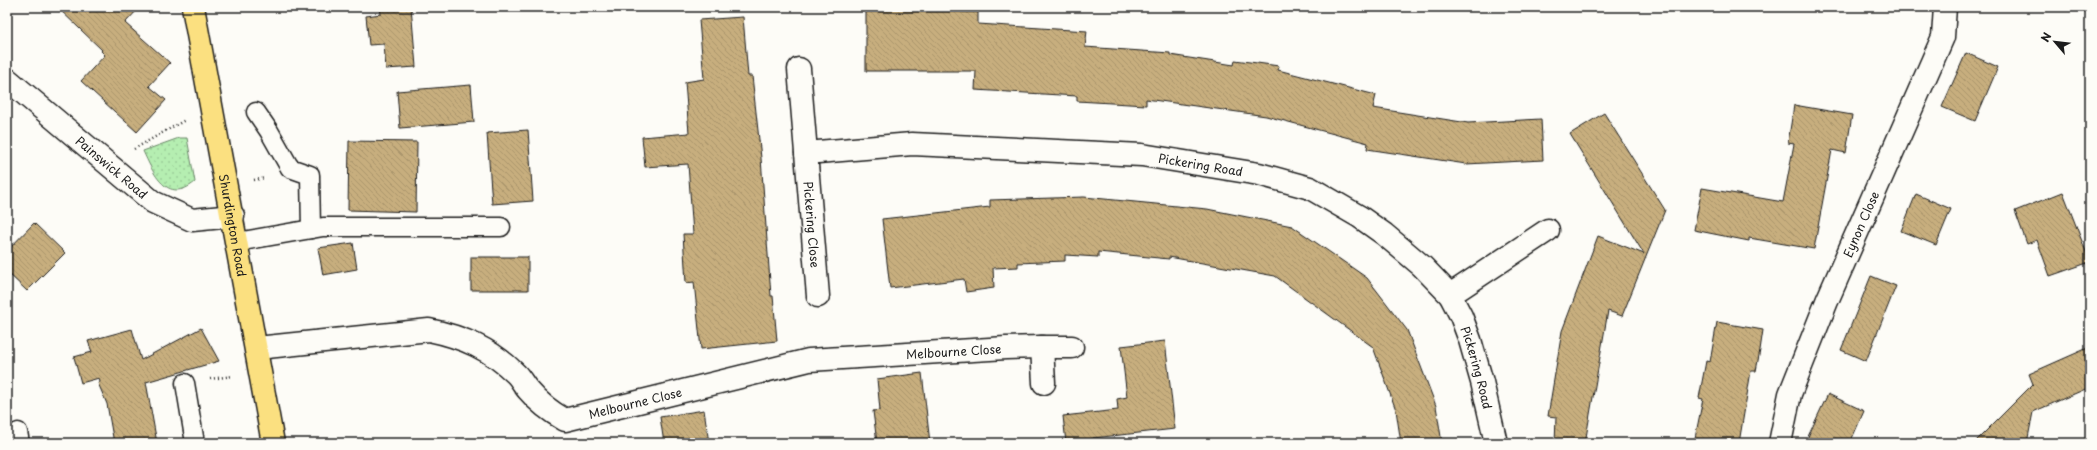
<svg xmlns="http://www.w3.org/2000/svg" width="2097" height="450" viewBox="0 0 2097 450" font-family="'Playpen Sans',sans-serif">
  <style>
    .grass { fill: url(#grass-dots); stroke: #688566 }
    .building { fill: url(#building-back-hatch); stroke: #1c1c1c }
    .lines { fill: none; stroke-linecap: round; stroke-linejoin: round }
    .service-casing { stroke: #1c1c1c; stroke-width: 21 }
    .minor-casing { stroke: #1c1c1c; stroke-width: 25 }
    .primary-casing { stroke: #1c1c1c; stroke-width: 25 }
    .path { stroke: #1c1c1c; stroke-width: 2.5; stroke-dasharray: 1 3; stroke-linecap: butt }
    .service { stroke: #fdfcf7; stroke-width: 18 }
    .minor { stroke: #fdfcf7; stroke-width: 22 }
    .primary { stroke: #fbe080; stroke-width: 22 }
    .labels { text-anchor: middle; dominant-baseline: central; stroke-width: 4; stroke-linejoin: round; paint-order: stroke }
    .street-label { font-size: 12px; fill: #1c1c1c; stroke: #fdfcf7 }
  </style>
  <defs>
    <pattern id="grass-dots" width="8" height="8" patternUnits="userSpaceOnUse"><rect width="8" height="8" fill="#b5eeb1"/><path d="M2 2h.1M6 6h.1" fill="none" stroke="#9bcc98" stroke-width="1.8" stroke-linecap="round"/></pattern>
    <pattern id="building-back-hatch" width="6" height="6" patternUnits="userSpaceOnUse"><rect width="6" height="6" fill="#c7ae7e"/><path d="M-1 5l2 2M0 0l6 6M5-1l2 2" fill="none" stroke="#aa956c"/></pattern>
  </defs>
  <rect width="100%" height="100%" fill="#fdfcf7"/>
  <filter id="ink" filterUnits="userSpaceOnUse"><feTurbulence type="fractalNoise" baseFrequency=".025" numOctaves="2"/><feDisplacementMap in="SourceGraphic" scale="8" xChannelSelector="R" yChannelSelector="G"/><feConvolveMatrix kernelMatrix="1 2 1 2 8 2 1 2 1" color-interpolation-filters="sRGB"/></filter>
  <g filter="url(#ink)">
    <path class="grass" d="M 179,138 L 187,138 L 195,182 C 167,205 153,173 143,151 Z"/>
    <g class="building">
      <polygon points="57,7 140,7 125,23 170,63 149,86 166,100 137,132 81,81 105,55 101,51 102,50"/>
      <polygon points="380,7 411,7 416,67 386,69 384,44 369,45 366,16 381,14"/>
      <polygon points="961,7 962,12 978,12 978,24 1087,31 1085,47 1170,53 1170,55 1234,65 1235,60 1279,66 1278,70 1376,95 1373,108 1468,123 1541,119 1543,160 1466,164 1367,149 1368,143 1266,116 1146,99 1146,105 1077,101 1077,96 975,90 976,71 866,71 866,8"/>
      <polygon points="743,17 748,76 752,76 761,158 771,296 773,296 777,341 701,349 694,282 686,283 683,234 693,234 688,164 645,167 642,137 689,133 685,82 704,79 699,20"/>
      <polygon points="1966,53 1998,67 1975,121 1942,107"/>
      <polygon points="471,85 474,122 400,128 397,91"/>
      <polygon points="1794,105 1852,115 1846,153 1832,150 1814,249 1749,238 1749,241 1694,230 1702,188 1783,202 1794,144 1788,143"/>
      <polygon points="1604,113 1665,210 1622,316 1608,311 1585,443 1555,443 1556,417 1548,416 1562,331 1598,236 1644,254 1570,134"/>
      <polygon points="528,130 533,201 492,204 487,133"/>
      <polygon points="349,141 417,142 416,212 348,210"/>
      <polygon points="2063,192 2090,262 2050,276 2037,240 2027,244 2015,211"/>
      <polygon points="1916,194 1951,209 1936,245 1901,231"/>
      <polygon points="1084,197 1207,209 1292,226 1367,278 1407,330 1436,406 1442,443 1401,443 1396,410 1373,347 1275,276 1169,257 1169,259 1098,252 1098,257 1065,255 1065,261 1018,263 1018,267 993,268 994,288 966,292 964,279 890,288 882,219 990,207 990,200"/>
      <polygon points="34,223 65,253 27,291 7,272 7,251"/>
      <polygon points="353,243 357,269 323,275 318,248"/>
      <rect x="471" y="257" width="57" height="33"/>
      <polygon points="1871,276 1896,286 1866,361 1841,350"/>
      <polygon points="1717,322 1763,330 1760,350 1756,371 1751,371 1739,443 1694,443 1703,399 1699,398 1706,361 1710,362"/>
      <polygon points="201,328 219,361 146,382 157,443 114,443 107,404 98,383 100,382 99,378 81,383 74,357 92,352 88,341 132,329 141,360"/>
      <polygon points="1165,341 1175,429 1093,438 1093,443 1066,443 1063,416 1118,410 1117,399 1127,397 1121,346"/>
      <polygon points="2090,347 2090,387 2033,412 2027,443 1974,443 2033,384 2029,374"/>
      <polygon points="922,373 930,443 877,443 873,411 880,410 877,379"/>
      <polygon points="1828,394 1864,411 1850,443 1805,443"/>
      <polygon points="704,410 709,443 664,443 660,417"/>
    </g>
    <g class="lines">
      <defs>
        <g id="service">
          <polyline points="256,112 269,131 290,168 310,175 311,229"/>
          <polyline points="237,242 323,227 501,227"/>
          <polyline points="185,383 195,443"/>
          <polyline points="18,432 20,443"/>
        </g>
        <g id="minor">
          <path id="s1" d="M 799,69 L 818,296"/>
          <path id="s2" d="M 7,79 L 153,202 L 192,220 L 233,216"/>
          <path id="s3" d="M 806,153 L 912,144 L 1142,155 L 1259,174 L 1310,188 L 1360,217 L 1384,234 L 1422,266 L 1450,295 L 1461,316 L 1470,340 L 1482,382 L 1496,443"/>
          <polyline points="1450,295 1548,230"/>
          <path id="s4" d="M 257,348 L 429,330 C 463,337 491,349 516,374 C 521,379 524,386 529,391 C 539,403 551,412 565,420 L 809,360 L 1006,348 L 1042,347"/>
          <polyline points="1044,383 1042,347 1072,347"/>
          <path id="s5" d="M 1780,443 L 1790,394 L 1827,301 L 1943,37 L 1945,7"/>
        </g>
        <g id="primary">
          <path id="s6" d="M 193,7 L 273,443"/>
        </g>
      </defs>
      <use href="#service" class="service-casing"/>
      <use href="#minor" class="minor-casing"/>
      <use href="#primary" class="primary-casing"/>
      <g class="path">
        <polyline points="134,149 185,120"/>
        <polyline points="254,180 265,178"/>
        <polyline points="210,379 233,376"/>
      </g>
      <use href="#service" class="service"/>
      <use href="#minor" class="minor"/>
      <use href="#primary" class="primary"/>
    </g>
  </g>
  <g class="labels">
    <g class="street-label">
      <text stroke="none"><textPath href="#s3" startOffset="396">Pickering Road</textPath></text>
      <text stroke="none"><textPath href="#s2" startOffset="137">Painswick Road</textPath></text>
      <text stroke="none"><textPath href="#s1" startOffset="156">Pickering Close</textPath></text>
      <text stroke="none"><textPath href="#s5" startOffset="234">Eynon Close</textPath></text>
      <text stroke="none"><textPath href="#s6" startOffset="222">Shurdington Road</textPath></text>
      <text stroke="none"><textPath href="#s4" startOffset="736">Melbourne Close</textPath></text>
      <text stroke="none"><textPath href="#s3" startOffset="763">Pickering Road</textPath></text>
      <text stroke="none"><textPath href="#s4" startOffset="412">Melbourne Close</textPath></text>
    </g>
  </g>
  <rect width="2097" height="450" fill="none" stroke="#fdfcf7" stroke-width="24"/>
  <rect x="12" y="12" width="2073" height="426" fill="none" stroke="#1c1c1c" stroke-width="1.5" filter="url(#ink)"/>
  <g transform="translate(2055 42) rotate(298)" stroke="#fdfcf7" stroke-width="3" paint-order="stroke">
  <path d="M0-3L7 15L0 10L-7 15Z" fill="#1c1c1c"/>
  <text y="-6" font-size="11" font-weight="bold" text-anchor="middle" fill="#1c1c1c">N</text>
  </g>
</svg>
